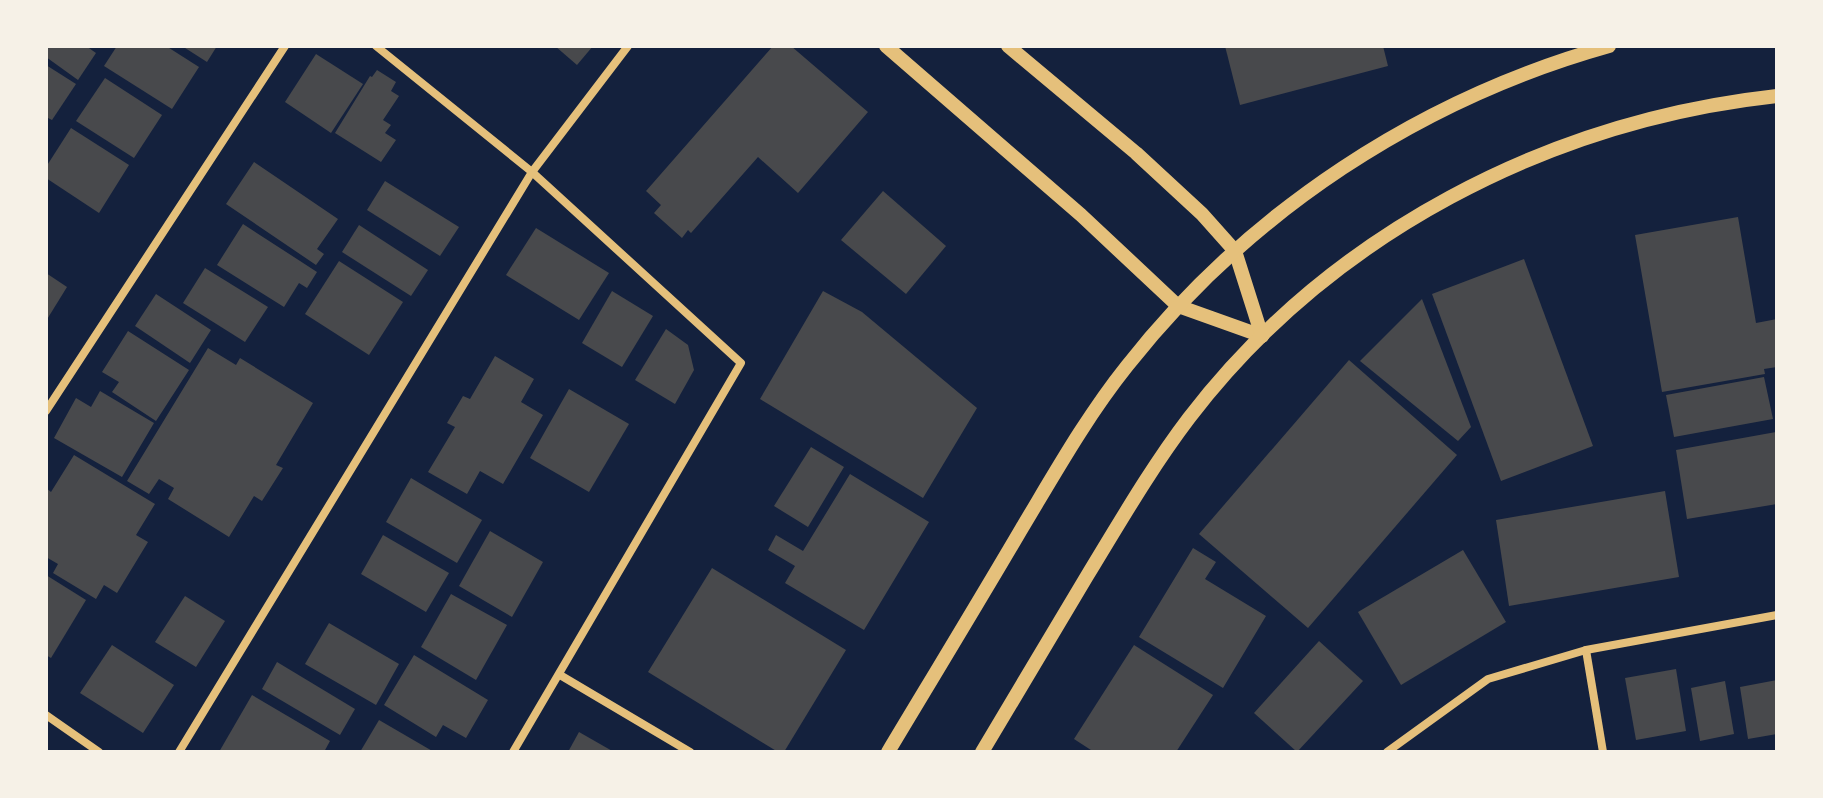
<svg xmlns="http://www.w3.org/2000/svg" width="1823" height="798" viewBox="0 0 1823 798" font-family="'Noto Sans',sans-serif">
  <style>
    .building { fill: #48494c }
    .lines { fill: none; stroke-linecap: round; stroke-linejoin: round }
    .minor { stroke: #e5c07b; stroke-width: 8 }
    .tertiary { stroke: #e5c07b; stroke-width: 14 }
  </style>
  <rect width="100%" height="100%" fill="#14213d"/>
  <g class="building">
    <polygon points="46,46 86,46 96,53 78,80 46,57"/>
    <polygon points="117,46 166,46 199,67 172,109 104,66"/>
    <polygon points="182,46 217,46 207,62"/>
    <polygon points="555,46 593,46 577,65"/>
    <polygon points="773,46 791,46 868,112 798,193 758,157 691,233 688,230 682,238 654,213 661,205 646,191"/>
    <polygon points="1225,46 1383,46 1388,66 1240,105"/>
    <polygon points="316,54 363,84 331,133 285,102"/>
    <polygon points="46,65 76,84 52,120 46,117"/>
    <polygon points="377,70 396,82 391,91 399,96 383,120 391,125 385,133 396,140 381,162 335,133 370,76 372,77"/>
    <polygon points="105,78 162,115 134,158 76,121"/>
    <polygon points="71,128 129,165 99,213 46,178 46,167"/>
    <polygon points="254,162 338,219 317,249 324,254 316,265 226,204"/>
    <polygon points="385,181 459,227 440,256 367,210"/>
    <polygon points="883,191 946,246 906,294 841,240"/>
    <polygon points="1738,217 1756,323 1777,319 1777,367 1764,369 1765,374 1662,392 1635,235"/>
    <polygon points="243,224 317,272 307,288 299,283 284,307 217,265"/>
    <polygon points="359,225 428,270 411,296 342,252"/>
    <polygon points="536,228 609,273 579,320 506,275"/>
    <polygon points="1524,259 1593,446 1501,481 1432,294"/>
    <polygon points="339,261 403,302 369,355 305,314"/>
    <polygon points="205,268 268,307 245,342 183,303"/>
    <polygon points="46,273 67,287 46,321"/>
    <polygon points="612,291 653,316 622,367 582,343"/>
    <polygon points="823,291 862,312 977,408 923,498 760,399"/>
    <polygon points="156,294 211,330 190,363 135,326"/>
    <polygon points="1422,299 1471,427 1458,441 1360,361"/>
    <polygon points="666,329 688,345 694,370 675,404 635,380"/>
    <polygon points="128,331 189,370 156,421 112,392 119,382 102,372"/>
    <polygon points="208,348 236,365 240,358 313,403 276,465 283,468 262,501 254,496 229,537 168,499 174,488 159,479 149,494 127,481"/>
    <polygon points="495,356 534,379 521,402 543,415 503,484 480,471 467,494 428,472 455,427 447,423 463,396 470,399"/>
    <polygon points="1349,360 1457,455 1308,628 1199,534"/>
    <polygon points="1764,377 1773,419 1674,437 1666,395"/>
    <polygon points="569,389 629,424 589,492 530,458"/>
    <polygon points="100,391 154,423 122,477 54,438 76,398 91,407"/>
    <polygon points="1776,432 1777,504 1687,519 1676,450"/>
    <polygon points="811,447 844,467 808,527 774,506"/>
    <polygon points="74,455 155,504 136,535 148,542 117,593 104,585 96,599 53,573 58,564 46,557 46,488 51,492"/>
    <polygon points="850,474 929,522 864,630 785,583 795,566 768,550 776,535 803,551"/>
    <polygon points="411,478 482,520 457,563 386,522"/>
    <polygon points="1665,491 1679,577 1509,606 1496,520"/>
    <polygon points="490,531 543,562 512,617 459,586"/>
    <polygon points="383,535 449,573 426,612 361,574"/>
    <polygon points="1193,548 1216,562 1205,579 1266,616 1223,688 1139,637"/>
    <polygon points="1463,550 1506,622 1401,685 1358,612"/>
    <polygon points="712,568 846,650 784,752 778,752 648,672"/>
    <polygon points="46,575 86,600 51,658 46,655"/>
    <polygon points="451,594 507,625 476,680 421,647"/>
    <polygon points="185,596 225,621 196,667 155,642"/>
    <polygon points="329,623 399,664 376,705 305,664"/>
    <polygon points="1319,641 1363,681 1297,752 1254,713"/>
    <polygon points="112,645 174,685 143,733 80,693"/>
    <polygon points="1134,645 1213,695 1176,752 1094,752 1074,739"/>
    <polygon points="414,655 488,700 466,738 443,725 436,737 384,705"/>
    <polygon points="277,662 355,709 340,735 262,689"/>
    <polygon points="1676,669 1686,731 1636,740 1625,678"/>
    <polygon points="1777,680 1777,734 1748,739 1740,687"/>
    <polygon points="1725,681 1734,734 1700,741 1691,688"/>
    <polygon points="252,695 330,741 324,752 219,752"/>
    <polygon points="379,720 434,752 360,752"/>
    <polygon points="579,732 614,752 568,752"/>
  </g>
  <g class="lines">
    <g class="minor">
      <polyline points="376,46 532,172 741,363 513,752"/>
      <polyline points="46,411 285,46"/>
      <polyline points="1586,650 1603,752"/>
      <polyline points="560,675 690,752"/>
      <polyline points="46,715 99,752"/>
      <polyline points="179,752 532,172 628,46"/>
      <polyline points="1387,752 1488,679 1586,650 1777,615"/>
    </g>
    <g class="tertiary">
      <polyline points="886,46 1081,215 1178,306 1262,336"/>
      <polyline points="1008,46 1136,153 1202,214 1235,251 1262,336"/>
      <path d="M 888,752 C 933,677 978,603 1022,528 C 1055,473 1087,416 1127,366 C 1249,211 1420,99 1609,46"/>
      <path d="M 982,752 C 1017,693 1052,634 1087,576 C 1120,522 1151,468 1189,418 C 1330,234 1548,121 1777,96"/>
    </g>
  </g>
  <rect width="1823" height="798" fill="none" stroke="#f6f1e7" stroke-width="96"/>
</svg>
